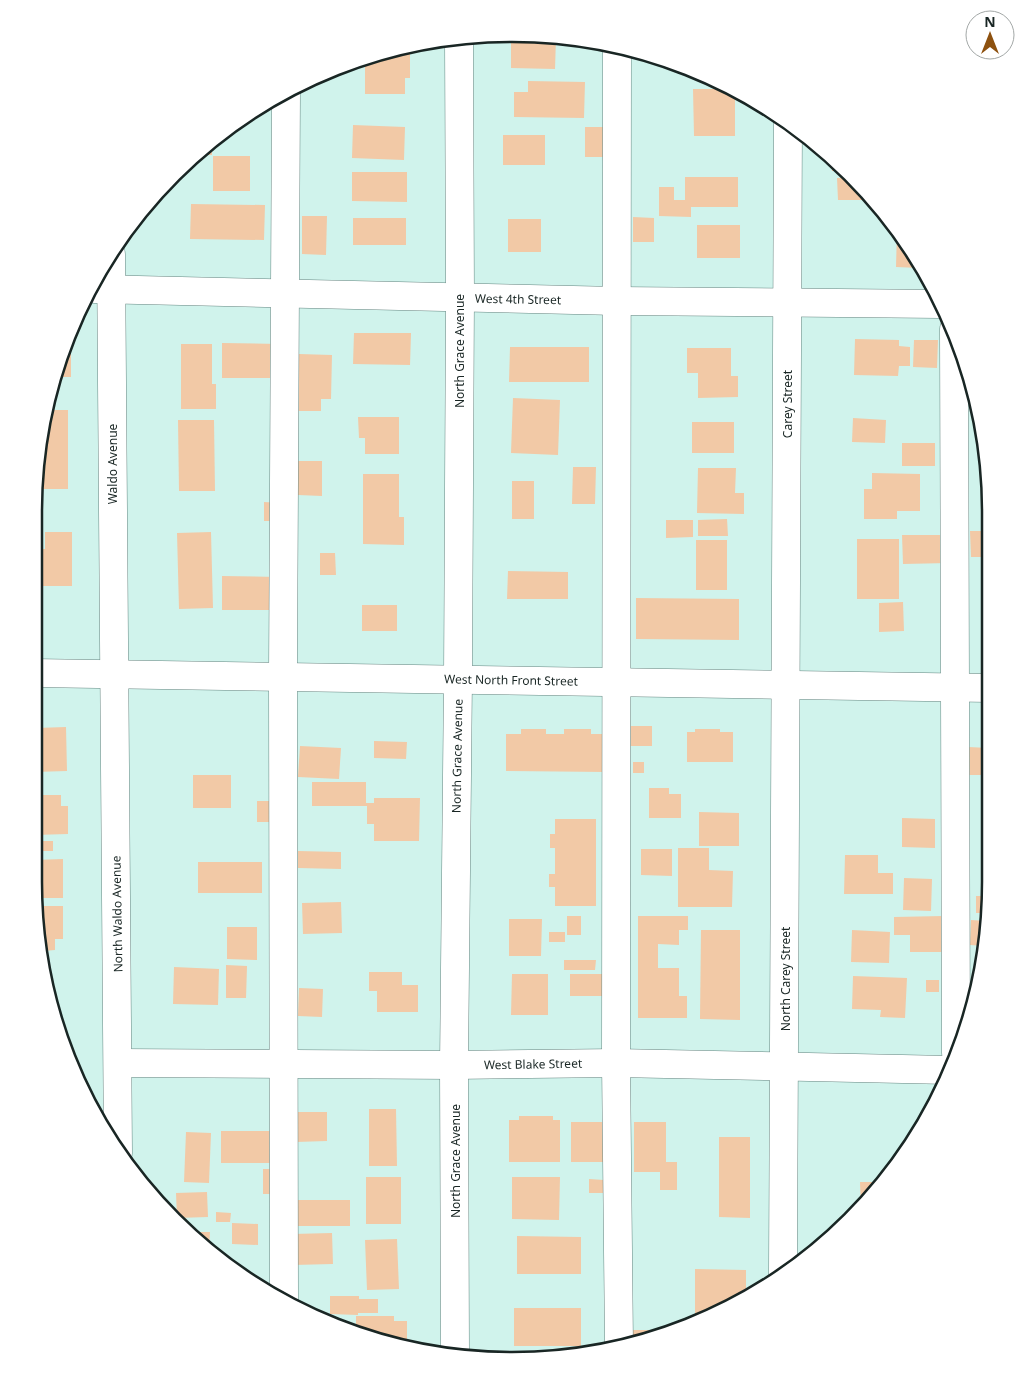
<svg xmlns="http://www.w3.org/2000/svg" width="1025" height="1395" viewBox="0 0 1025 1395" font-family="'Noto Sans',sans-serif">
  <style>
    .building { fill: #f2c9a6 }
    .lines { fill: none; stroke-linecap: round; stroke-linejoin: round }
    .minor-casing { stroke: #668681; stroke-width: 29 }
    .minor { stroke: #fff; stroke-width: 28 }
    .labels { text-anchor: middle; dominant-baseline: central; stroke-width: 4; stroke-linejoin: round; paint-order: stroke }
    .street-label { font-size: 12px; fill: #192624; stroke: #fff }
    .rim { fill: none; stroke: #192624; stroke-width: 2.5 }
  </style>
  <rect width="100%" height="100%" fill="#d0f3ec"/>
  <g class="building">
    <polygon points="511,36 556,37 555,69 511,68"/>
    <polygon points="410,46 410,78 405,78 405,94 365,94 365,59 388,50"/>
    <polygon points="528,81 585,82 584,118 514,117 514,92 528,92"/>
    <polygon points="693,89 731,89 735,90 735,136 694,136"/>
    <polygon points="353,125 405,127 404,160 352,158"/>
    <rect x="585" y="127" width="29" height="30"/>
    <rect x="503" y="135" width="42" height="30"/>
    <polygon points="212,142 212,155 200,155 212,143"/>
    <rect x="213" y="156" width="37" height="35"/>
    <polygon points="832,157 839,164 845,171 832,171"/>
    <polygon points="352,172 407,172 407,202 352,201"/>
    <polygon points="685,177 738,177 738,207 691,207 691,217 659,216 659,187 674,187 674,200 685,200"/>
    <polygon points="851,177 852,179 872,200 838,200 837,178"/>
    <polygon points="191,204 265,205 264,240 190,239"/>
    <polygon points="302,216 327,216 326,255 302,254"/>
    <polygon points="633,217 654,218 654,242 633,242"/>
    <rect x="353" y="218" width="53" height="27"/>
    <rect x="508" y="219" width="33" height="33"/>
    <rect x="697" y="225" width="43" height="33"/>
    <polygon points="897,230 919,268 896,267"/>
    <polygon points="354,333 411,333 410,365 353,364"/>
    <polygon points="855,339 899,340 899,346 910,347 910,366 899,366 898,376 854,375"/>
    <polygon points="914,340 938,340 937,368 913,367"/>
    <polygon points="71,343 71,377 55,377"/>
    <polygon points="222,343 280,344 280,378 222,378"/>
    <polygon points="181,344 212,344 212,384 216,384 216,409 181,409"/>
    <polygon points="510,347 589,347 589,382 509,382"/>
    <polygon points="687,348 731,348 731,376 738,376 738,397 698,398 698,373 687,373"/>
    <polygon points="299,354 332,355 331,399 321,399 321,411 297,411"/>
    <polygon points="513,398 560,400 558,455 511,453"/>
    <polygon points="47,410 68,410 68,489 35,489 35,481"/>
    <polygon points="358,417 399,417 399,454 365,454 365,438 359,438"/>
    <polygon points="853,418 886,420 885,443 852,442"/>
    <polygon points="178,420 214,420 215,491 179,491"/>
    <rect x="692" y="422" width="42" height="31"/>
    <rect x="902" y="443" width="33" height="23"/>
    <polygon points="292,461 322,461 322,496 298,495 298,484 292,484"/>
    <polygon points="573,467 596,467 595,504 572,504"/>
    <polygon points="698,468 736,468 735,493 744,493 744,514 697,513"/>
    <polygon points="872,473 920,474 920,511 897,511 897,519 864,519 864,489 872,489"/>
    <polygon points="363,474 399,474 399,517 404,517 404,545 363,544"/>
    <rect x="512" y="481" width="22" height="38"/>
    <polygon points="264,502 282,503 282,521 264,521"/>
    <polygon points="727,519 728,536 698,536 698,520"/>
    <polygon points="666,520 693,520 693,537 666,538"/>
    <polygon points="970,531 988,531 988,557 971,557"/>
    <polygon points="45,532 72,532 72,586 34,586 35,549 45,549"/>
    <polygon points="211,532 213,608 179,609 177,533"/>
    <polygon points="902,535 948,535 949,563 903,564"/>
    <rect x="857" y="539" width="42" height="60"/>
    <rect x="696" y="540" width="31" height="50"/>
    <polygon points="320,553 335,553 336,575 320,575"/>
    <polygon points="508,571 568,572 568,599 507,599"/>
    <polygon points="222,576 278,577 278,610 222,610"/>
    <polygon points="636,598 739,599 739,640 636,639"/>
    <rect x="34" y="600" width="8" height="21"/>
    <polygon points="903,602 904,631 879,632 879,603"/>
    <rect x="362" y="605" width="35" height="26"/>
    <rect x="627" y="726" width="25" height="20"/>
    <polygon points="66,727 67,771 34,772 34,738 36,738 36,728"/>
    <polygon points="521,729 546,729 546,734 564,734 564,729 591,729 591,734 606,734 606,772 506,771 506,734 521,734"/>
    <polygon points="695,729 720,729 720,732 733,732 733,762 687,762 687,732 695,732"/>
    <polygon points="374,741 407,742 406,759 374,758"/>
    <polygon points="300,746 341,748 339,779 298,777"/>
    <polygon points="968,747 989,748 989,775 968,775"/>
    <rect x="633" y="762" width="11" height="11"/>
    <rect x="193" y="775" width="38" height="33"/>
    <polygon points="312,782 366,782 366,803 374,803 374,798 420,798 419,841 374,841 374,824 367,824 367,806 312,806"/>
    <polygon points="649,788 669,788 669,794 681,794 681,818 649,818"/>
    <polygon points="34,795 61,795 61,806 68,806 68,834 34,835"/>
    <rect x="257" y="801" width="13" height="21"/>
    <polygon points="699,812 739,813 739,846 699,846"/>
    <polygon points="902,818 935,819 935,848 902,847"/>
    <polygon points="555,819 596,819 596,906 555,906 555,887 549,887 549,874 555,874 555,848 550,848 550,834 555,834"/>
    <rect x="34" y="841" width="19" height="10"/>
    <polygon points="678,848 709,848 709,870 733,871 732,907 678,907"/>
    <polygon points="641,849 672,849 672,876 641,875"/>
    <polygon points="298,851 341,852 341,869 298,868"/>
    <polygon points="845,855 878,855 878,873 893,873 893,894 844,894"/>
    <polygon points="63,859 63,898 36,898 34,882 34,860"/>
    <rect x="198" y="862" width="64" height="31"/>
    <polygon points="904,878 932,879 931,911 903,910"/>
    <rect x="976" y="896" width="14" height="17"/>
    <polygon points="341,902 342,933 303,934 302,903"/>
    <polygon points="37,906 63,906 63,939 55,939 55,950 43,951"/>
    <rect x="567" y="916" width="14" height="19"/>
    <polygon points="638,916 688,916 688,930 679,930 679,945 658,944 658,968 679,968 679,996 687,996 687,1018 638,1018"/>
    <polygon points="943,916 944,952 910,952 910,935 894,935 894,917"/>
    <polygon points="509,919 542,919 541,956 509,956"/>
    <polygon points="971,920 987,921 985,946 970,945"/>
    <polygon points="227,927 257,927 257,960 227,959"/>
    <polygon points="701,930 740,930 740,1020 700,1019"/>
    <polygon points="852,930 890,932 889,963 851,962"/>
    <rect x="549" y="932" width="16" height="10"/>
    <polygon points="564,960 596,960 595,970 564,970"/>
    <polygon points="226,965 247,966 246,998 226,998"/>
    <polygon points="174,967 219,969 218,1005 173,1004"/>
    <polygon points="369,972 402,972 402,985 418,985 418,1012 377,1012 377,991 369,991"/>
    <polygon points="512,974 548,974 548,1015 511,1015"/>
    <polygon points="570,974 608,974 607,996 570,996"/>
    <polygon points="853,976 907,978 905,1018 880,1017 881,1010 852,1009"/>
    <rect x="926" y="980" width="13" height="12"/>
    <polygon points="299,988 323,989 322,1017 298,1016"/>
    <polygon points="369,1109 396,1109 397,1166 369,1166"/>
    <polygon points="295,1112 327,1112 327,1141 296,1142"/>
    <polygon points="519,1116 553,1116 553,1120 560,1120 560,1162 509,1162 509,1120 519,1120"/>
    <polygon points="571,1122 611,1122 610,1162 571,1162"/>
    <polygon points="634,1122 666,1122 666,1162 677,1162 677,1190 660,1190 660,1172 634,1172"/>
    <rect x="221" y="1131" width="53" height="32"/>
    <polygon points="186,1132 211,1133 209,1183 184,1182"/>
    <polygon points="719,1137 750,1137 750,1218 719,1217"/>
    <rect x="263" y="1169" width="14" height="25"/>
    <rect x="366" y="1177" width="35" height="47"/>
    <polygon points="512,1177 560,1177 559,1220 512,1219"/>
    <polygon points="589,1179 604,1180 604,1193 589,1193"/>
    <polygon points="860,1182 884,1182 873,1198 861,1209"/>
    <polygon points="207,1192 208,1217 177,1218 176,1193"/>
    <rect x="294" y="1200" width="56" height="26"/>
    <polygon points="216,1212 231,1213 230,1222 216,1222"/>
    <polygon points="232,1223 258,1224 258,1245 232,1244"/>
    <polygon points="188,1232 210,1232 209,1251 197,1243"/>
    <polygon points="332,1233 333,1264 293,1265 292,1234"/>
    <polygon points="517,1236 581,1237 581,1274 517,1274"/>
    <polygon points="397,1239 399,1289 367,1290 365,1240"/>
    <polygon points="695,1269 746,1270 746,1296 695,1325"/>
    <polygon points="330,1296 359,1296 359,1299 378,1299 378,1313 358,1313 358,1315 330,1314"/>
    <rect x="514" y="1308" width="67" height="38"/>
    <polygon points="356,1316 394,1316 394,1321 407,1321 407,1346 402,1346 356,1331"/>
    <polygon points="633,1330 650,1330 650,1337 633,1341"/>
  </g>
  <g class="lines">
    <defs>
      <g id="minor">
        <polyline points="617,48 616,1063 619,1345"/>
        <polyline points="111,254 118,1153"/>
        <polyline points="95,289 617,301 940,304"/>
        <polyline points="954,329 956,1053"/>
        <polyline points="34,673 989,688"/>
        <polyline points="118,1063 454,1065 616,1063 949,1070"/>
        <polyline points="783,1274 788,124"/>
        <polyline points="284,1300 283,677 286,92"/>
        <polyline points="455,1353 454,1065 458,679 460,297 459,38"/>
      </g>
    </defs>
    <use href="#minor" class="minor-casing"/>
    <use href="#minor" class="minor"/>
  </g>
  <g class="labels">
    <g class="street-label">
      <text transform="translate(518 299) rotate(1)">West 4th Street</text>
      <text transform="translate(459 351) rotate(-90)">North Grace Avenue</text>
      <text transform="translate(787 404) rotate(-90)">Carey Street</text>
      <text transform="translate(112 464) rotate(-90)">Waldo Avenue</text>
      <text transform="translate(511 680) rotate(1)">West North Front Street</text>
      <text transform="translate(457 756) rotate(-89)">North Grace Avenue</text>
      <text transform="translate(117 914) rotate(-91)">North Waldo Avenue</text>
      <text transform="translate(785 979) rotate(-90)">North Carey Street</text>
      <text transform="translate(533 1064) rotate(-1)">West Blake Street</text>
      <text transform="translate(455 1161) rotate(-90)">North Grace Avenue</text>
    </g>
  </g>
  <path d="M0 0H1025V1395H0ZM512 42H512A470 470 0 0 1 982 512V882A470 470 0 0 1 512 1352H512A470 470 0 0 1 42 882V512A470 470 0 0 1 512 42Z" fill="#fff" fill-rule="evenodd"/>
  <path class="rim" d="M512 42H512A470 470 0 0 1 982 512V882A470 470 0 0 1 512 1352H512A470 470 0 0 1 42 882V512A470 470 0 0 1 512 42Z"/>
  <g transform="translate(990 35)"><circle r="24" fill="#ffffff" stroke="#a3a8a7"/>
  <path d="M0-4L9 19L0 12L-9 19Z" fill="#8d510f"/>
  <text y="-8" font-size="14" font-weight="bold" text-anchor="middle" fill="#192624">N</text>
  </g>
</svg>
